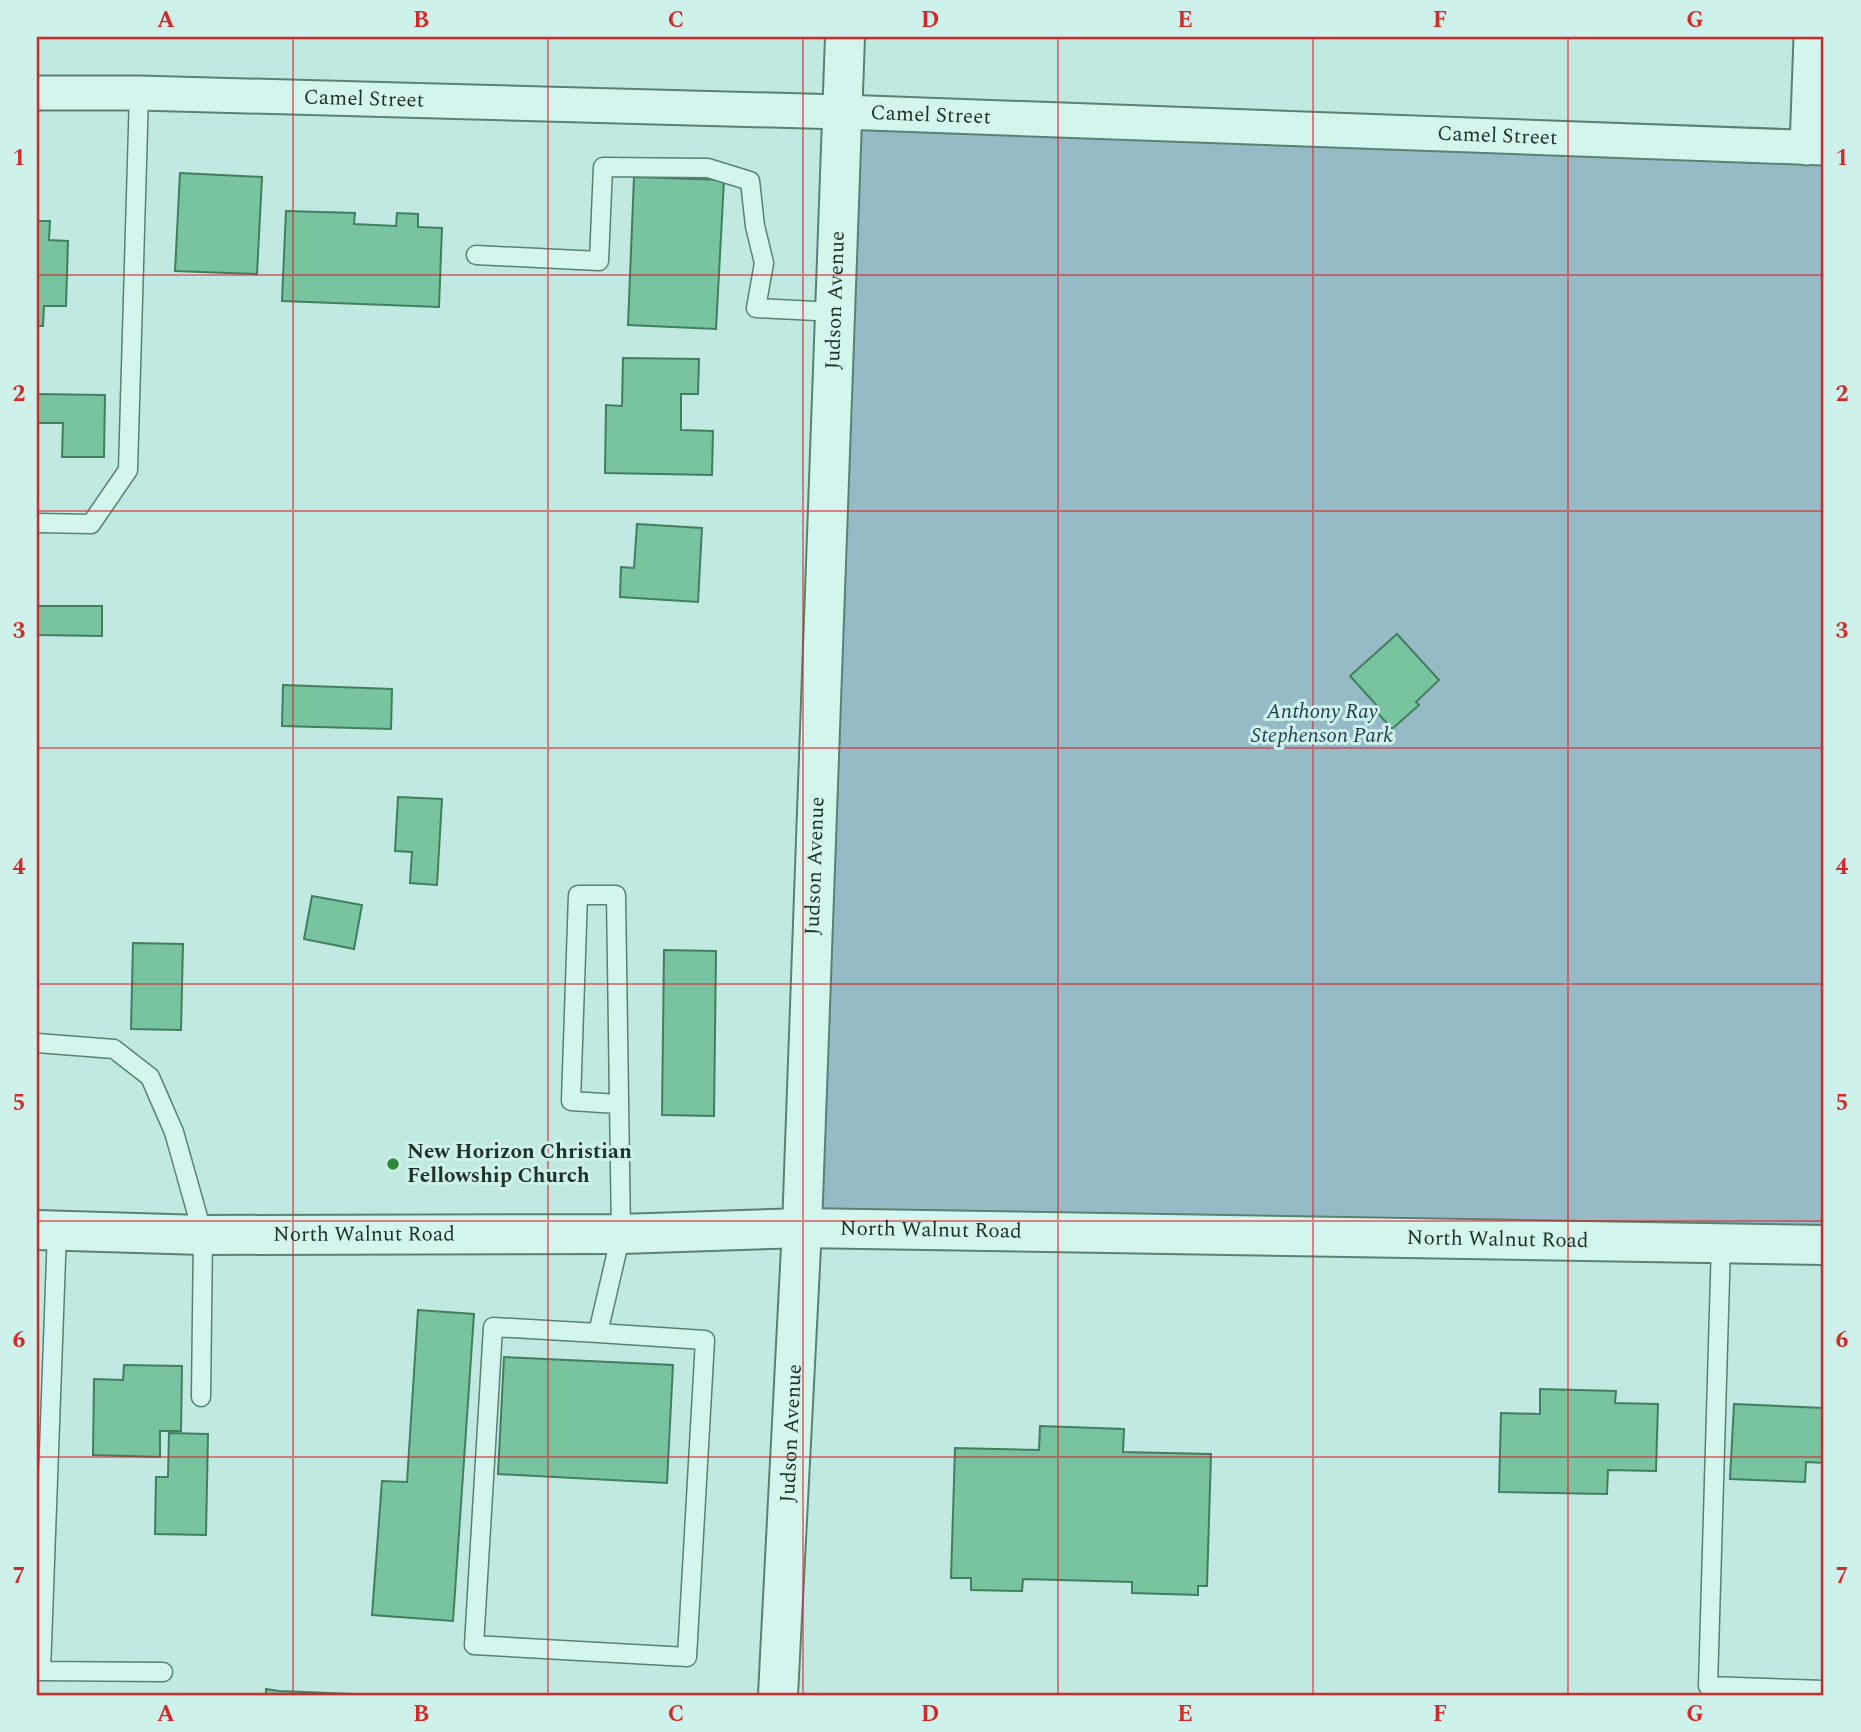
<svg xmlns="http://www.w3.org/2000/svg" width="1861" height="1732" viewBox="0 0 1861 1732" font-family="Spectral,serif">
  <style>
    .green { fill: #96bbc6 }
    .building { fill: #79c4a0; stroke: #427e5f; stroke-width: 2 }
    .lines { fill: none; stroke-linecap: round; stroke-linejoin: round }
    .service-casing { stroke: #5a8172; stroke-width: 21 }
    .minor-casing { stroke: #5a8172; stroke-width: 37 }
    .tertiary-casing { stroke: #5a8172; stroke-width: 42 }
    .service { stroke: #d3f5ee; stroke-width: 18 }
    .minor { stroke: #d3f5ee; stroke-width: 33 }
    .tertiary { stroke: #d3f5ee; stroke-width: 38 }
    .grid { fill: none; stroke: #d62828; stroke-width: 2; stroke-opacity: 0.55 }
    .poi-dot { fill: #2f8a38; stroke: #cff1eb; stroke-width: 2.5 }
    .labels { text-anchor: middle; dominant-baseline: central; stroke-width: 6; stroke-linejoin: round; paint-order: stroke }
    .street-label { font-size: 21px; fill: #1d3229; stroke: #cff1eb }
    .park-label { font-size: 21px; font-style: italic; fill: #253f4c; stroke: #cff1eb }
    .poi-label { font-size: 21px; font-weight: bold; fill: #1d3229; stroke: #cff1eb; text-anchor: start }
    .neatline { fill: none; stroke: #d62828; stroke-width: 2.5 }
    .grid-label { font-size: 23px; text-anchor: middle; font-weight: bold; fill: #d62828 }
  </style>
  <rect width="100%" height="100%" fill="#c0e9e1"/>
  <polygon class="green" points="842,112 1824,146 1824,1248 802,1228"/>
  <g class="building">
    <polygon points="180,173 262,177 257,274 175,271"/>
    <polygon points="634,177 724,180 716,329 628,325"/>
    <polygon points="286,211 355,213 354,224 396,226 397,213 418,214 418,227 442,228 439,307 282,301"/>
    <polygon points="37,221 50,221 49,240 68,241 66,306 44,306 43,326 37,326"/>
    <polygon points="623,358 699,359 698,394 681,394 681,430 713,431 712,475 605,473 606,405 622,406"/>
    <polygon points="37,394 105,395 104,457 62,457 63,423 37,423"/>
    <polygon points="637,524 702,528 698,602 620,597 621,567 634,568"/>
    <polygon points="37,606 102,606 102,636 37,635"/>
    <polygon points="1397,634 1439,680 1416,702 1419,705 1392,729 1376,711 1380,709 1350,676"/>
    <polygon points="283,685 392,689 391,729 282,726"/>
    <polygon points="398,797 442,799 437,885 410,883 412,852 395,851"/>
    <polygon points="312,896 362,905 354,949 304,939"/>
    <polygon points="133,943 183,944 181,1030 131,1029"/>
    <polygon points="664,950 716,951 714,1116 662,1115"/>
    <polygon points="418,1310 474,1314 453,1621 372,1615 382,1481 407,1482"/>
    <polygon points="504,1357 673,1365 667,1483 498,1474"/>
    <polygon points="124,1365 182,1366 181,1431 160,1431 160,1457 93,1455 94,1379 123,1380"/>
    <polygon points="1540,1389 1616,1391 1615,1403 1658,1404 1656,1471 1608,1470 1607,1494 1499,1492 1501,1413 1540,1414"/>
    <polygon points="1734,1404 1824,1408 1824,1463 1806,1462 1805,1482 1730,1479"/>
    <polygon points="1040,1426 1124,1429 1123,1452 1211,1454 1207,1586 1198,1586 1198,1595 1132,1593 1132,1582 1023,1579 1022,1591 971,1590 971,1578 951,1578 955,1448 1039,1450"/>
    <polygon points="169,1433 208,1434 206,1535 155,1534 156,1477 168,1477"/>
    <polygon points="266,1689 279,1691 378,1695 266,1695"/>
  </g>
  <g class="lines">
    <defs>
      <g id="service">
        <polyline points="476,255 599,261 603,167 708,168 750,181 755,226 764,263 756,308 836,312"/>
        <polyline points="37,523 91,524 128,470 139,93"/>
        <polyline points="37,1043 114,1049 150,1077 174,1132 203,1235 201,1397"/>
        <polyline points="57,1231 41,1671 163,1672"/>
        <polyline points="1721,1243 1708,1686 1824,1690"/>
        <polyline points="598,1333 493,1327 474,1645 687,1657 705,1340 598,1333 621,1234 616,895 578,895 571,1101 618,1104"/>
      </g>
      <g id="minor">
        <path id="s1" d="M 37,93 L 139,93 L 842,112 L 1824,148"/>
        <polyline points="1807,148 1811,37"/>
      </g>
      <g id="tertiary">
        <path id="s2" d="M 37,1230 L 203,1235 L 621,1234 L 802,1228 L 1824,1245"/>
        <path id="s3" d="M 778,1695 L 802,1228 L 845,37"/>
      </g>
    </defs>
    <use href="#service" class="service-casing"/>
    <use href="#minor" class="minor-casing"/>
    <use href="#tertiary" class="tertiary-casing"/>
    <use href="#service" class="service"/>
    <use href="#minor" class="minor"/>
    <use href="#tertiary" class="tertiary"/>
  </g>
  <path class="grid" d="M 293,37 L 293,1695M 548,37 L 548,1695M 803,37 L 803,1695M 1058,37 L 1058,1695M 1313,37 L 1313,1695M 1568,37 L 1568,1695M 37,275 L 1824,275M 37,511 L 1824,511M 37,748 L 1824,748M 37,984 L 1824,984M 37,1221 L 1824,1221M 37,1457 L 1824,1457"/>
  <circle class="poi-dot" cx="393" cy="1164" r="7"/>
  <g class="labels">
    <g class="street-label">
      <text stroke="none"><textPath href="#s1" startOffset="327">Camel Street</textPath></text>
      <text stroke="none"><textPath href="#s1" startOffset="894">Camel Street</textPath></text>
      <text stroke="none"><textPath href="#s1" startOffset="1461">Camel Street</textPath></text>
      <text stroke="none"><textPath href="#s3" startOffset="1396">Judson Avenue</textPath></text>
      <text stroke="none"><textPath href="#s3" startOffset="830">Judson Avenue</textPath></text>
      <text stroke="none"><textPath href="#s2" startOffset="894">North Walnut Road</textPath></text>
      <text stroke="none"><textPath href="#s2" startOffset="327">North Walnut Road</textPath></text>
      <text stroke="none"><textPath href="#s2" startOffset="1461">North Walnut Road</textPath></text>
      <text stroke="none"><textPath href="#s3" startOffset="262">Judson Avenue</textPath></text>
    </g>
    <g class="park-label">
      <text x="1322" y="712">Anthony Ray<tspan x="1322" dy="24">Stephenson Park</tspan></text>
    </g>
    <g class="poi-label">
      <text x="407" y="1152">New Horizon Christian<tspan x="407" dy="24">Fellowship Church</tspan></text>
    </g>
  </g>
  <rect width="1861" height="1732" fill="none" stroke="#cff1eb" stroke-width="77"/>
  <rect x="38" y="38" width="1784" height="1656" class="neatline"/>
  <g class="grid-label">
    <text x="166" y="27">A</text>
    <text x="421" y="27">B</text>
    <text x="676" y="27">C</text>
    <text x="930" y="27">D</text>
    <text x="1185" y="27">E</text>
    <text x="1440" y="27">F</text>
    <text x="1695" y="27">G</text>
    <text x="19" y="165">1</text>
    <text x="1842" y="165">1</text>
    <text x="19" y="401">2</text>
    <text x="1842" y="401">2</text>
    <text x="19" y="638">3</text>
    <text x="1842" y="638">3</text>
    <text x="19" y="874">4</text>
    <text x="1842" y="874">4</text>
    <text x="19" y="1110">5</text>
    <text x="1842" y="1110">5</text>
    <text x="19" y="1347">6</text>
    <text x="1842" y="1347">6</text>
    <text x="19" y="1583">7</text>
    <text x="1842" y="1583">7</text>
    <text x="166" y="1721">A</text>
    <text x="421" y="1721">B</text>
    <text x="676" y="1721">C</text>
    <text x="930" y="1721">D</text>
    <text x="1185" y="1721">E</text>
    <text x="1440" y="1721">F</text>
    <text x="1695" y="1721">G</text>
  </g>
</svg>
